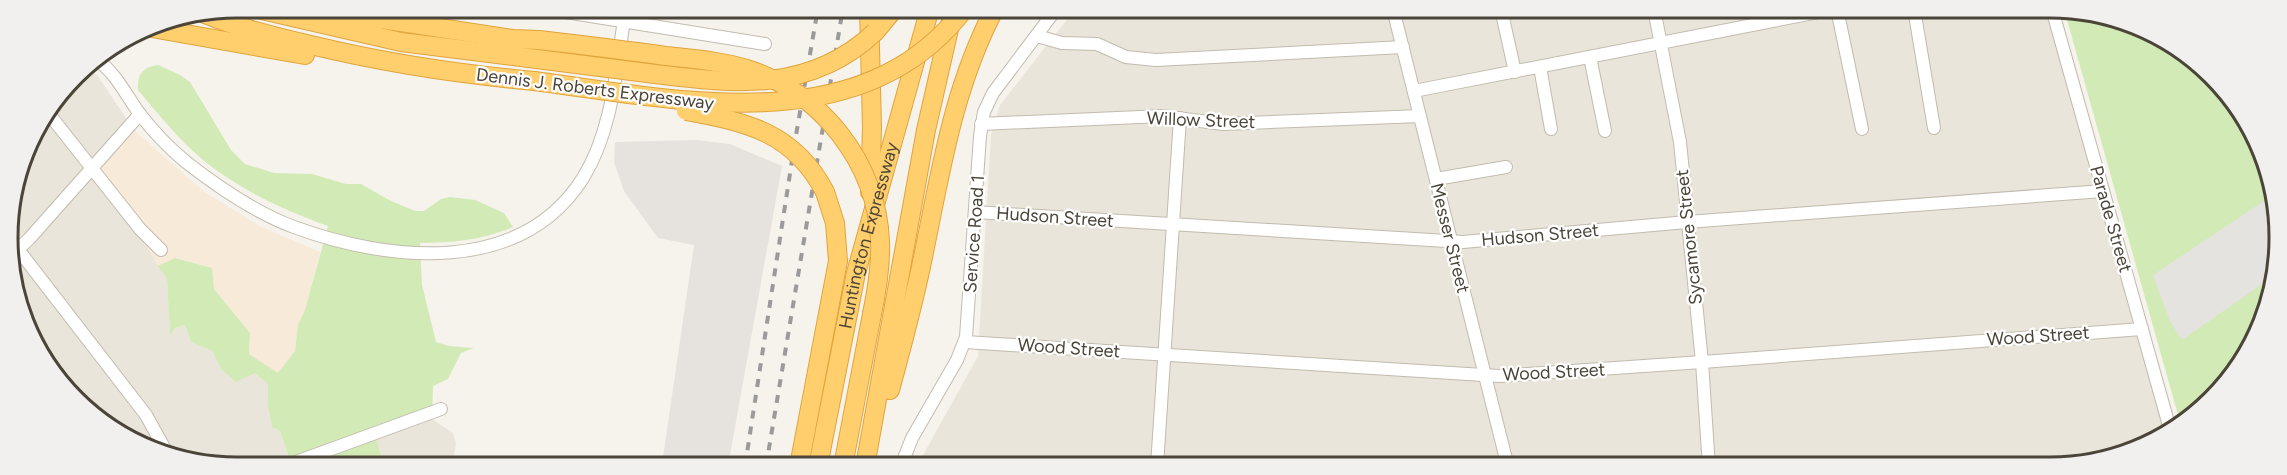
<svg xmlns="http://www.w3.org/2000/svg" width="2287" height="475" viewBox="0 0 2287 475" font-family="Figtree,sans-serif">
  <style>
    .residential { fill: #eae5da }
    .commercial { fill: #f7ead8 }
    .industrial { fill: #e6e2dd }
    .green { fill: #d2eab5 }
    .parking { fill: #e5e3e0 }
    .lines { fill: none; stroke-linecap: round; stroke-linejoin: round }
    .minor-casing { stroke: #c2bbae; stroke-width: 14 }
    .highway-casing { stroke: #e0a43c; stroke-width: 20 }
    .minor { stroke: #fff; stroke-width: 12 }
    .highway { stroke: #ffcf6e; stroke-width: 18 }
    .rail { stroke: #9a9a9a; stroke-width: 4; stroke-dasharray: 8 8; stroke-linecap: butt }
    .highway-bridge-casing { stroke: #e0a43c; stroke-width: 20; stroke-linecap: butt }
    .highway-bridge { stroke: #ffcf6e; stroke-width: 18 }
    .labels { text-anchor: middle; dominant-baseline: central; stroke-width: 4.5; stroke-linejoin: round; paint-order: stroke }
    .street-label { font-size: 18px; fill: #4b4439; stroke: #fff }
    .rim { fill: none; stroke: #4b4439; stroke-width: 3 }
  </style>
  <rect width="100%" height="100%" fill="#f6f3ec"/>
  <g class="residential">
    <polygon points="1076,8 2052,9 2170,428 2138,450 2065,467 917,466 978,356 991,134 1000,105"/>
    <polygon points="84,69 97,75 134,130 140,234 167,278 170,335 175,328 185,325 191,342 212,351 221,369 255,373 268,384 268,406 272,427 280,431 291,463 288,466 208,466 135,444 64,389 20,312 8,223 25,149 75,75"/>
    <polygon points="432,419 453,433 456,443 454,456 441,466 384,466 376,438"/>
  </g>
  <polygon class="commercial" points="134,130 203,191 261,227 320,252 305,310 298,325 295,351 278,374 249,354 250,333 214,289 212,268 176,258 158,266 140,234 92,172"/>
  <polygon class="industrial" points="696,140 730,144 782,166 728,466 650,466 662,464 694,245 658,238 624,191 614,162 615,142"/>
  <g class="green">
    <polygon points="2064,9 2079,9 2164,38 2232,97 2272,178 2278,267 2256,340 2212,400 2180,422"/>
    <path d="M 158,65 L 180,75 L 190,82 L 231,150 L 245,164 L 274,173 L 312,174 L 346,184 L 361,184 L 389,200 L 415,211 L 424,211 L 441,199 L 450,197 L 475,200 L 504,213 L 513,227 C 483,240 452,243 420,243 L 422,285 L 436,342 L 449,346 L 474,348 L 461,353 L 448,379 L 433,386 L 432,419 L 376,438 L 384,466 L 288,466 L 291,463 L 280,431 L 272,427 L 268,406 L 268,384 L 255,373 L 236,382 L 221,369 L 212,351 L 191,342 L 185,325 L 175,328 L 170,336 L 167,279 L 158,266 L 175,258 L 212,268 L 214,289 L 250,333 L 249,354 L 278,373 L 295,351 L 298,325 L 305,310 L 328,226 C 281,209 231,186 194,152 C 173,133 156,111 138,90 C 137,74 143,67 158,65 Z"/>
  </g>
  <polygon class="parking" points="2273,195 2278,267 2275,275 2182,340 2170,321 2153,275"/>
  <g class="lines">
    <defs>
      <g id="minor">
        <polyline points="541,8 765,44"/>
        <polyline points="1393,9 1508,467"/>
        <polyline points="1501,9 1515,72"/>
        <polyline points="1654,9 1680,142 1702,362 1709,467"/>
        <polyline points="1837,9 1862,129"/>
        <polyline points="1914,9 1934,128"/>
        <polyline points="2052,9 2170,429"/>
        <polyline points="1037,36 1062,43 1097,44 1126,57 1156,60 1403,47"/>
        <polyline points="1590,57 1605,131"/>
        <path d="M 97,60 C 116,73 126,95 139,113 C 152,130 169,148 186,162 C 218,187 256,213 294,227 C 389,262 521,276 583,178 C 614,128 616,65 626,8"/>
        <polyline points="1540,67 1551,129"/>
        <polyline points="1414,91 1834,9"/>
        <polyline points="49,114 140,229 161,250"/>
        <polyline points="981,124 1162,116 1223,124 1420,116"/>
        <polyline points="1436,179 1506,167"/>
        <polyline points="975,212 1463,242 1687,222 2103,191"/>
        <polyline points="10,239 146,415 167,453"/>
        <polyline points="14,253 29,239 140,114"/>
        <polyline points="965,342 1499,376 1702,362 2142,329"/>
        <polyline points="285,466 441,409"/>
        <polyline points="901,466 912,438 957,360 966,337 980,136 984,112 993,93 1057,8"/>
        <polyline points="1157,466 1180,118"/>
      </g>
      <g id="highway">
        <polyline points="253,8 401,42 537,59"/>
        <polyline points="309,8 513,39 539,40"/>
        <polyline points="869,8 872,128 870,192"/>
        <path d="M 205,14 C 239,28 275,37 311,45 C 385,63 458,74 534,81"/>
        <polyline points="146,27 305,55"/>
        <polyline points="875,32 895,8"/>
        <path d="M 890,390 C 902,346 914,302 923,257 C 941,170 953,88 995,8"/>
        <polyline points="799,466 838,261 835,223 825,192"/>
        <path id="s1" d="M 818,466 L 856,273 L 930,8"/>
        <polyline points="843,466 872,314"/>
        <polyline points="865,466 926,130 952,16"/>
      </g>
    </defs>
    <use href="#minor" class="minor-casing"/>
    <use href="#highway" class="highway-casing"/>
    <use href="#minor" class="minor"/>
    <use href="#highway" class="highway"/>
    <g class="rail">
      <polyline points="745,466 795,141 818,8"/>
      <polyline points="766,466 843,8"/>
    </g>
    <defs>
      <g id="highway-bridge">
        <path d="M 539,40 C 582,45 624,50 666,56 C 693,59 721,61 747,69 C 821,92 877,163 880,241 C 881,266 877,290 872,314"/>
        <path d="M 537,59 C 576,64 616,69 655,74 C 737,84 810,93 875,32"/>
        <path d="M 534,81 C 676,99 863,144 965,8"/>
        <path d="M 686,111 C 746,122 794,132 825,192"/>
      </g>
    </defs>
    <use href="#highway-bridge" class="highway-bridge-casing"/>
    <use href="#highway-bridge" class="highway-bridge"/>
  </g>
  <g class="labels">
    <g class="street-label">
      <text transform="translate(595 89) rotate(7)">Dennis J. Roberts Expressway</text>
      <text transform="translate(1201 120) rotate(2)">Willow Street</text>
      <text transform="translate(1055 217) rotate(4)">Hudson Street</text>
      <text transform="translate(2111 219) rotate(74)">Parade Street</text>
      <text transform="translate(974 234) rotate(-86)">Service Road 1</text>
      <text transform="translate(1540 235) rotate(-5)">Hudson Street</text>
      <text stroke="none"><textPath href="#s1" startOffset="236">Huntington Expressway</textPath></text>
      <text transform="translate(1689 237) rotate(-96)">Sycamore Street</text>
      <text transform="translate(1450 238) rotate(76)">Messer Street</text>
      <text transform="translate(2038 336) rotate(-4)">Wood Street</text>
      <text transform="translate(1069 348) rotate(4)">Wood Street</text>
      <text transform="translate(1554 372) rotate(-3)">Wood Street</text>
    </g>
  </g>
  <path d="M0 0H2287V475H0ZM237 18H2050A219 219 0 0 1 2269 237V238A219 219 0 0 1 2050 457H237A219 219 0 0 1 18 238V237A219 219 0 0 1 237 18Z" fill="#f1f0ef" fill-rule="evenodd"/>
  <path class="rim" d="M237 18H2050A219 219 0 0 1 2269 237V238A219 219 0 0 1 2050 457H237A219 219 0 0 1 18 238V237A219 219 0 0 1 237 18Z"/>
</svg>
